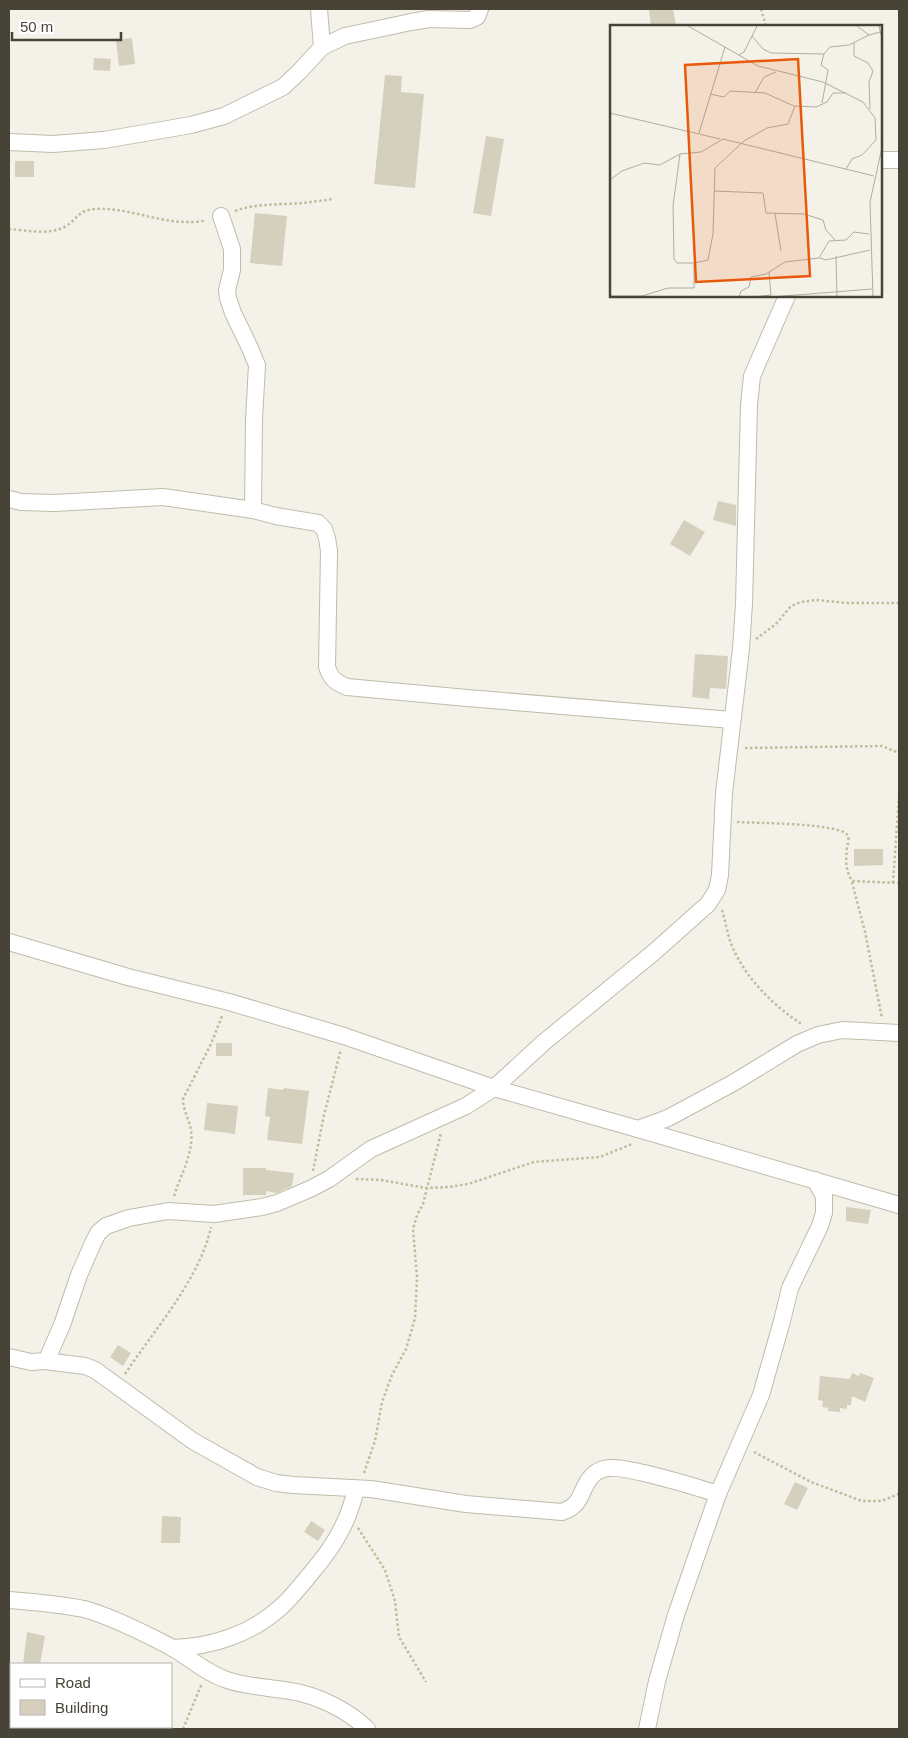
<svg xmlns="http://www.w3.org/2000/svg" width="908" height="1738" viewBox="0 0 908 1738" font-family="Arial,sans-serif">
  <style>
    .building { fill: #d5d0bd }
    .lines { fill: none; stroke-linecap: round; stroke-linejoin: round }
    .minor-casing { stroke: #bfbcaa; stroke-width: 18 }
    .path { stroke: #c1bb9c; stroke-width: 2.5; stroke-dasharray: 2.5 2.5; stroke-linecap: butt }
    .minor { stroke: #fff; stroke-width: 16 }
    .inset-road { fill: none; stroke: #afaca1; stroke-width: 1 }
    .view { fill: #e8590c; fill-opacity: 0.15; stroke: #e8590c; stroke-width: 2.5 }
    .inset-edge { fill: none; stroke: #474437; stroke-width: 2.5 }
  </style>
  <rect width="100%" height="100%" fill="#f4f2e8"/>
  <g class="building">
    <polygon points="658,9 673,9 676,26 651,26 649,10"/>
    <polygon points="132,38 135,64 119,66 116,40"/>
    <polygon points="94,58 111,59 110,71 93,70"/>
    <polygon points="385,75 402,76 401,92 424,94 415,188 374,184"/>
    <polygon points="486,136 504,139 491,216 473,213"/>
    <rect x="15" y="161" width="19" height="16"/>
    <polygon points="255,213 287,216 282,266 250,263"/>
    <polygon points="718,501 736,505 736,526 713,520"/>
    <polygon points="684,520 705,532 690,556 670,544"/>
    <polygon points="695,654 728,656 726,689 710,688 709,699 692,697"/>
    <polygon points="854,849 883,849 883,865 854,866"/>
    <rect x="216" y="1043" width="16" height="13"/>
    <polygon points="268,1088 283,1090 284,1088 309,1091 302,1144 267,1140 270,1117 265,1116"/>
    <polygon points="207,1103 238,1106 235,1134 204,1130"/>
    <polygon points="243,1168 266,1168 266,1170 294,1173 292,1186 276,1193 266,1191 266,1195 243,1195"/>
    <polygon points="846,1207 871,1210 868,1224 846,1221"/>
    <polygon points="118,1345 131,1353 123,1366 110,1357"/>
    <polygon points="852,1373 859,1376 860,1373 874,1378 865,1402 852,1396 851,1405 847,1405 847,1409 840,1408 840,1412 828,1411 828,1408 822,1407 823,1401 818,1400 820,1376 850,1379"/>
    <polygon points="795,1482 808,1488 797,1510 784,1504"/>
    <polygon points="162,1516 181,1517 180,1543 161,1543"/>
    <polygon points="311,1521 325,1530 318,1541 304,1532"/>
    <polygon points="27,1632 45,1636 40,1664 23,1664"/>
  </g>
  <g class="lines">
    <defs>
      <g id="minor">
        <polyline points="319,9 322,47"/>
        <polyline points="9,142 53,144 104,140 191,125 224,116 283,87 299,72 322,47 345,36 411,22 429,19 470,20 477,17 480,9"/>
        <polyline points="882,160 899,160"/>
        <polyline points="221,216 232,249 232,270 227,290 228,298 233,313 249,346 257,365 254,420 253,510"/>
        <path d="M 9,499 L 21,502 L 54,503 L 163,497 L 253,510 L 276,516 L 318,523 L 324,529 L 327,538 L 329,551 L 327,667 C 331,679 335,682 347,687 L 467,698 L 732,720"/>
        <polyline points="9,942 128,977 229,1002 344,1036 494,1088 638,1129 668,1118 733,1083 797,1044 818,1035 842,1030 899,1033"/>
        <polyline points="638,1129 899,1205"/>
        <polyline points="9,1357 31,1362 45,1361 48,1357 62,1325 79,1275 93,1243 98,1233 106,1226 129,1218 168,1211 214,1214 262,1207 277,1203 310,1189 329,1179 371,1149 466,1106 494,1088 543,1043 653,953 708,904 717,890 720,875 724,793 741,649 744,604 749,405 752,376 787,296"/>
        <path d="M 45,1361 L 85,1366 L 95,1370 L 193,1441 L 257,1477 L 276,1483 L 293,1485 L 371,1489 L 466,1504 L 562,1512 C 585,1504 579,1488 593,1475 C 597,1471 604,1468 610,1468 C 621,1467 633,1471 644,1473 C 669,1479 693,1486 718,1494"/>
        <path d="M 9,1600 C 34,1602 59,1604 84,1609 C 111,1616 146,1634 171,1647 C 190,1658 206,1673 227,1680 C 247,1687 269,1687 290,1691 C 317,1695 348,1710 367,1729"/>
        <path d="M 172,1648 C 212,1647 251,1634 281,1607 C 292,1597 302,1584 312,1572 C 334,1546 348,1523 356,1489"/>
        <polyline points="647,1729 657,1681 676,1615 718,1494 761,1395 782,1321 790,1288 820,1226 824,1213 824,1196 815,1180"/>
      </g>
    </defs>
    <use href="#minor" class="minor-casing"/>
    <g class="path">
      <polyline points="761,9 766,26"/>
      <path d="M 235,211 C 251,205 266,205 282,204 C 300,204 317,201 334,199"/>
      <path d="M 9,229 C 26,230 50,236 66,226 C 78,219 78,210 95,209 C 126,207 156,222 187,222 C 193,222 200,222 206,220"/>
      <polyline points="756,639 776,624 791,606 801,602 816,600 846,603 899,603"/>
      <polyline points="745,748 882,746 899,753"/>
      <path d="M 737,822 C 753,823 844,823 848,836 C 849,839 848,844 847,847 C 846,861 845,869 852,881 L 899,883"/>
      <polyline points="852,882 865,932 882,1018"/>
      <polyline points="893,883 899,796"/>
      <path d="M 722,910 C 725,920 727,931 730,941 C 743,976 772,1005 803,1025"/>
      <polyline points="313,1171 324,1115 341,1049"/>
      <polyline points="356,1179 381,1180 426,1188 449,1187 468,1184 534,1162 600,1157 632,1144"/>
      <path d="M 174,1196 C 181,1174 194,1153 191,1130 C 189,1119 183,1110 183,1099 L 211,1044 L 222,1016"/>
      <path d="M 125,1374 C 154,1330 200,1279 211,1227"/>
      <polyline points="754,1452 811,1482 862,1501 881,1501 899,1494"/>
      <polyline points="364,1473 375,1441 382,1402 392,1375 406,1349 415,1318 417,1278 413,1229 417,1215 423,1204 441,1133"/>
      <polyline points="358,1528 385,1570 395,1601 399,1637 426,1682"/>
      <polyline points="183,1729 202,1683"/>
    </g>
    <use href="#minor" class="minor"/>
  </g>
  <g transform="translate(610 25)">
    <rect width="272" height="272" fill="#f4f2e8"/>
    <path class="inset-road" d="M 78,1 L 148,41 L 213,57 L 253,77 L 265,93 L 266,115 L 252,130 L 242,134 L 236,144M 247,1 L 259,10 L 270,7M 269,1 L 273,18M 142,11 L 153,24 L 161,28 L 214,29M 244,18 L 244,31 L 258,38 L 263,46 L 259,57 L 260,84M 129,30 L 134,27 L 147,1M 145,68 L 154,52 L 166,47M 100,69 L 114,72 L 120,66 L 155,68 L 184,81M 212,78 L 218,45 L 211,40 L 214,29 L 220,22 L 239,20 L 259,10M 0,88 L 110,114M 89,108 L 115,22M 70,129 L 63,181 L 64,234 L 67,238 L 84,238M 0,155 L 12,146 L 34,138 L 50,140 L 70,129 L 91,127 L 113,114 L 264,151M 104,166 L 153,168 L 156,188 L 194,189 L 213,195 L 216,205 L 225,215M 165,189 L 171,226M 226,231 L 227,272M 210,233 L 216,235 L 260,225M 0,271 L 32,271 L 58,263 L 84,263 L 84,238 L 98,235 L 103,209 L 105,143 L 134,116 L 157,103 L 178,99 L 185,81 L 206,82 L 217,77 L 223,68 L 236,68M 129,272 L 131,266 L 139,262 L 141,252 L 156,249 L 175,237 L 209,233 L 219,216 L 236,215 L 244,207 L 259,209M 144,272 L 161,270 L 159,247M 161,272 L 262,264M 263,272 L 260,177 L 273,118"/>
    <path class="view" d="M 188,34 L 200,251 L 86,257 L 75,40 Z"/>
    <rect width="272" height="272" class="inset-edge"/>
  </g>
  <rect width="908" height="1738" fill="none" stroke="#474437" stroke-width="20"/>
  <rect x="10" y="1663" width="162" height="65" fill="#ffffff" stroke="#b5b4af"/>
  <rect x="20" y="1679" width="25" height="8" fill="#ffffff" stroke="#b5b4af"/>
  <text x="55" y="1688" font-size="15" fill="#474437">Road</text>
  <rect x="20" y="1700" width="25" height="15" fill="#d5d0bd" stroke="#b5b4af"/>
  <text x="55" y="1713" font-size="15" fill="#474437">Building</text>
  <path d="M12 32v8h109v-8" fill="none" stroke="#474437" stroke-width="2.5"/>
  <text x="20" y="32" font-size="15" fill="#474437" stroke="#ffffff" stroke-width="4" paint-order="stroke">50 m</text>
</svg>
